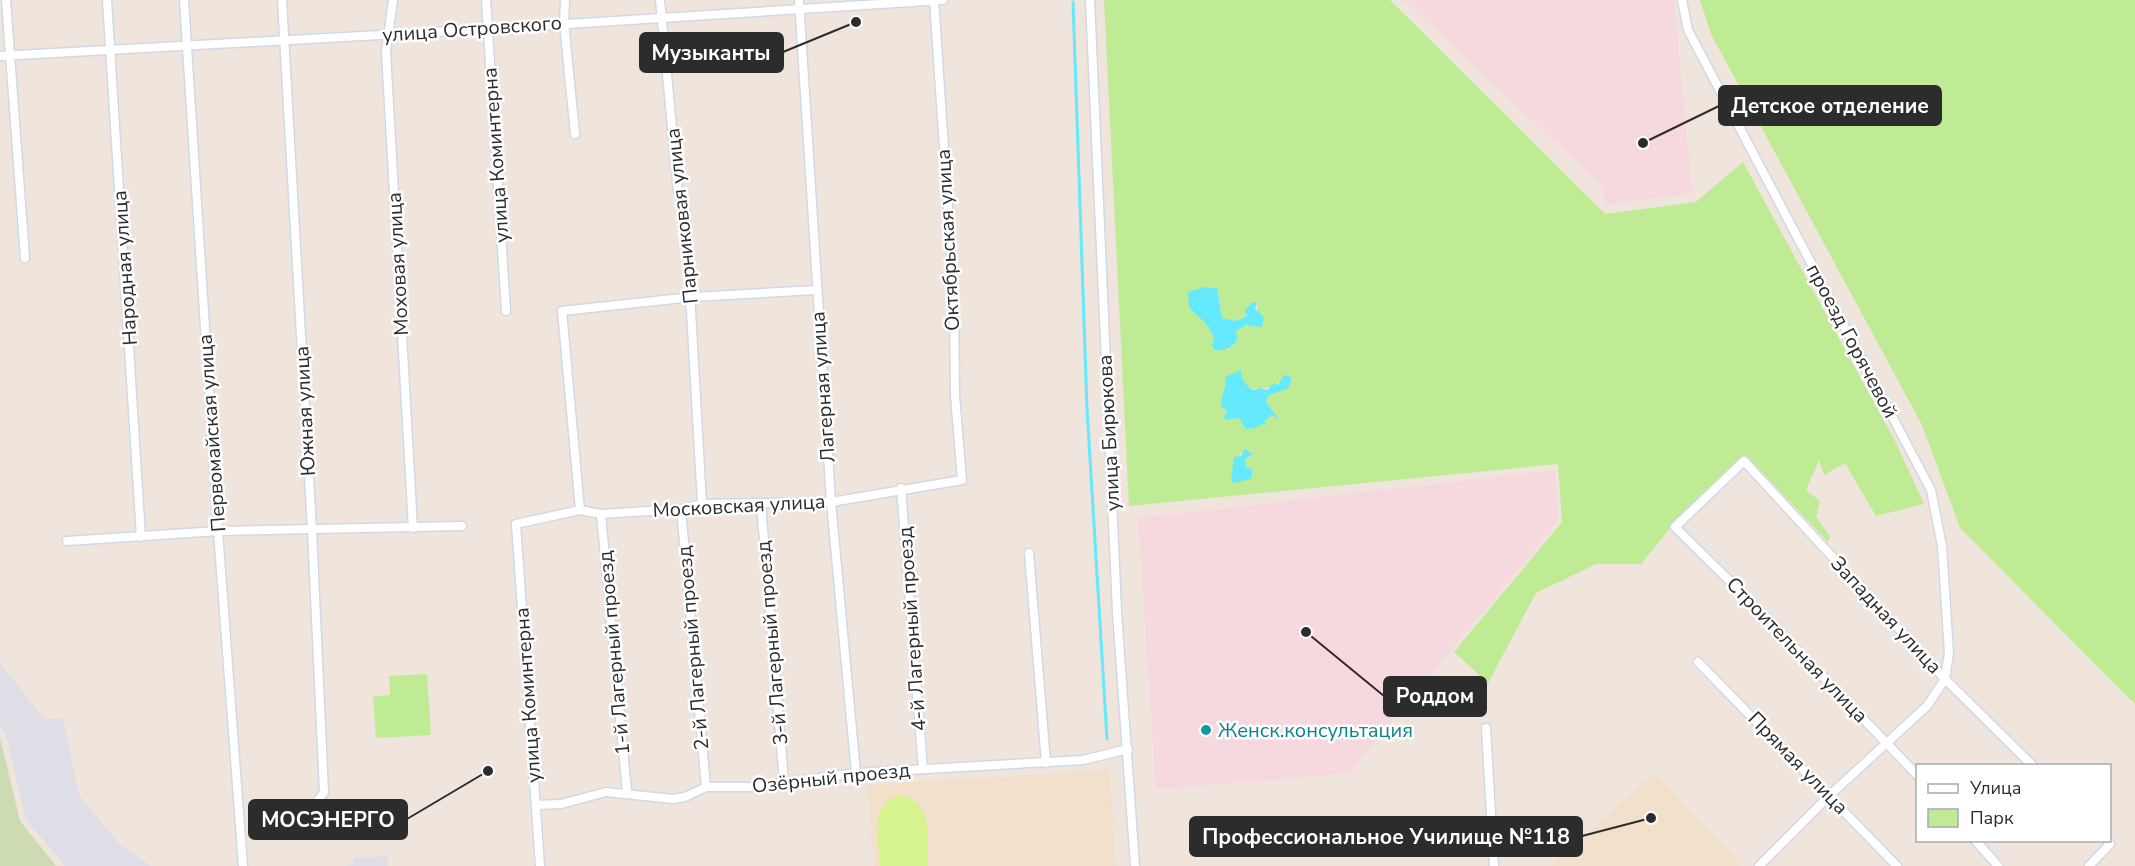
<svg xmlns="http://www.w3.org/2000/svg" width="2135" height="866" viewBox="0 0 2135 866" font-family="'Nunito Sans',sans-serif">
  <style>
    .industrial { fill: #dfdee7 }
    .education { fill: #f2e0cb }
    .medical { fill: #f6d9df }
    .green { fill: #beeb94; fill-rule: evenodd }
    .cemetery { fill: #ccdbb2 }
    .pitch { fill: #d7f38e }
    .water { fill: #65e9fc }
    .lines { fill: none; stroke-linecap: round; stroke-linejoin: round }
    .stream { stroke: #65e9fc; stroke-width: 3 }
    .minor-casing { stroke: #d2d8e6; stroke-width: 11 }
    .minor { stroke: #fff; stroke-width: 8 }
    .culture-dot { fill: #0f9aa8; stroke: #fff; stroke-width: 2 }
    .labels { text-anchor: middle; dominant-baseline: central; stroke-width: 5; stroke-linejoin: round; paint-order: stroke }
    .street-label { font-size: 20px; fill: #2c2c2c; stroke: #fff }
    .culture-label { font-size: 20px; fill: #0d838f; stroke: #fff; text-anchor: start }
    .leader { fill: none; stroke: #2c2c2c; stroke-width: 2 }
    .callout-dot { fill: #2c2c2c; stroke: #fff; stroke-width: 2 }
    .callout { fill: #2c2c2c; stroke: #2c2c2c; stroke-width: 2 }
    .callout-label { font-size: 21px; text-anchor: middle; font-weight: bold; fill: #fff }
  </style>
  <rect width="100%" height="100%" fill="#efe5dd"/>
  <g class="industrial">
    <polygon points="0,663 44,719 63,719 79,795 120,845 151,866 65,866 25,818 6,734 0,728"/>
    <polygon points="388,856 388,866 343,866 353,865 353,858"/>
  </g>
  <g class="education">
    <polygon points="1109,770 1116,866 874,866 867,785"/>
    <polygon points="1654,773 1741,864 1739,866 1551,866"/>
  </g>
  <g class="medical">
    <polygon points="1403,0 1674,0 1692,194 1605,205 1603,187"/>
    <polygon points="1555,470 1558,522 1348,774 1156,789 1138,518"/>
  </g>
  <g class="green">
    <path d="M 1104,0 L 1390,0 L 1605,214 L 1696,202 L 1743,162 L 1896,443 L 1924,504 L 1876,516 L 1845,463 L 1824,475 L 1819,460 L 1806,490 L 1820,501 L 1816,517 L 1830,536 L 1828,542 L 1746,455 L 1685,510 L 1641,564 L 1596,564 L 1536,593 L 1488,683 L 1454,652 L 1562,522 L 1558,464 L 1129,506 ZM 1205,287 L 1217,288 L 1222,318 L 1236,321 L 1247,316 L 1246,313 L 1251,305 L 1257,303 L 1257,313 L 1264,317 L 1253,326 L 1246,325 L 1235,331 L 1237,341 L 1227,350 L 1214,341 C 1212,324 1200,318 1189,308 L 1190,295 ZM 1289,376 L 1292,381 L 1286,389 L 1269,395 L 1266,402 L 1278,419 L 1272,415 L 1257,425 L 1245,424 L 1239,418 L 1226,420 L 1227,384 C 1255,390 1266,393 1289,376 ZM 1242,452 L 1253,454 L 1245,459 L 1245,466 L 1253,470 L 1251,479 L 1231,480 L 1233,468 Z"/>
    <polygon points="1700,0 2135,0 2135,704 1960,528 1922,425 1711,34"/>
    <polygon points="427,674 431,735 376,738 373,697 390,695 389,676"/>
  </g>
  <polygon class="cemetery" points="0,737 20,821 56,866 0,866"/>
  <path class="pitch" d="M 899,795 C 934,799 927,839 928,866 L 880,866 C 879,840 868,805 899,795 Z"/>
  <g class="water">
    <path d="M 1205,287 L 1217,288 L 1222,318 L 1236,321 L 1247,316 L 1245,310 L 1253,302 L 1257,303 L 1255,309 L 1264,317 L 1262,327 L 1246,325 L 1236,331 L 1237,341 C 1230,348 1225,351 1215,350 L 1211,345 L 1214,341 C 1213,327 1199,317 1189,308 L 1188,292 Z"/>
    <path d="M 1241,370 C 1240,377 1247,388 1254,390 L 1260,388 L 1267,390 L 1274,383 L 1278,385 L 1284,375 L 1290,376 L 1292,381 L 1287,389 L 1269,395 L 1266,402 L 1280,421 L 1272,415 L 1264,421 L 1268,425 L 1263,424 L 1255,428 L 1246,429 L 1239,418 L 1226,420 L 1224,418 L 1227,410 L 1222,408 C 1219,396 1228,388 1225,377 Z"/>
    <polygon points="1245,449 1253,454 1245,459 1245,466 1253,470 1251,479 1233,483 1231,480 1234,457 1241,456"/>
  </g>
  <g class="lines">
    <polyline class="stream" points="1073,2 1087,409 1107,739"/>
    <defs>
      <g id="minor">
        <polyline points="6,0 25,258"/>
        <polyline points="107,0 141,537"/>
        <polyline points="184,0 218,531 243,866"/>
        <polyline points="282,0 312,530 324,792 306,817"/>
        <polyline points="393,0 386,52 413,528"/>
        <polyline points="486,0 506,311"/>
        <polyline points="565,0 564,23 575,134"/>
        <polyline points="660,0 678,192 685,205 702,504"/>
        <polyline points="799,0 831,502 856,773"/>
        <polyline points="1090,0 1117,612 1135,866"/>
        <polyline points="1682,0 1688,30 1931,490 1942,546 1949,653 1945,679 1927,706 1830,795 1759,866"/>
        <polyline points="0,56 488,29 943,0"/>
        <polyline points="901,488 923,769"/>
        <polyline points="761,504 784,782"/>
        <polyline points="681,509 706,787"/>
        <polyline points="580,510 562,311 692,297 816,290"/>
        <polyline points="601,514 627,792"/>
        <polyline points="67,541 218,531 462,526"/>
        <polyline points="1029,553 1046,763"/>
        <polyline points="1698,662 1897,866"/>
        <polyline points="1486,728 1494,866"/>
        <polyline points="1918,776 1765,616 1675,527 1744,461 1945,679 2033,766"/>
        <polyline points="536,805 561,804 606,792 673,799 685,797 706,787 754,787 856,773 1083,760 1128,749"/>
        <polyline points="1975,840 1998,866"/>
        <polyline points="540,866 516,524 580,510 601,514 681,509 702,504 831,502 962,480 955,395 954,297 934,0"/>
        <polyline points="2089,866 2110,844 2107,840"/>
      </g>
    </defs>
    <use href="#minor" class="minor-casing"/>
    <use href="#minor" class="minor"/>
  </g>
  <circle class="culture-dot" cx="1206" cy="730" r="6"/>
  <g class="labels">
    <g class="street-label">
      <text transform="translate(472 29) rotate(-4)">улица Островского</text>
      <text transform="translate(496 155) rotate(-94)">улица Коминтерна</text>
      <text transform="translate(682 216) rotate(-96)">Парниковая улица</text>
      <text transform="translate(948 240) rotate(-93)">Октябрьская улица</text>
      <text transform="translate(398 264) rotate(-93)">Моховая улица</text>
      <text transform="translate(125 268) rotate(-94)">Народная улица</text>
      <text transform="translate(1852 341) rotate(62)">проезд Горячевой</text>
      <text transform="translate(823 387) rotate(-94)">Лагерная улица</text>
      <text transform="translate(305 411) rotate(-93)">Южная улица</text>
      <text transform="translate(212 433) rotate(-94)">Первомайская улица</text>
      <text transform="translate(1109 433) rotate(-93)">улица Бирюкова</text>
      <text transform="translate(739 506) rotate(-3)">Московская улица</text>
      <text transform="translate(1886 615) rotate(47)">Западная улица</text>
      <text transform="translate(912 629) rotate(-94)">4-й Лагерный проезд</text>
      <text transform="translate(772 643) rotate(-95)">3-й Лагерный проезд</text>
      <text transform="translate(693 648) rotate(-95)">2-й Лагерный проезд</text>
      <text transform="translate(1797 650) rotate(46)">Строительная улица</text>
      <text transform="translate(614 653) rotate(-95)">1-й Лагерный проезд</text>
      <text transform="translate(528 695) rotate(-94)">улица Коминтерна</text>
      <text transform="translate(1798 763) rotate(46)">Прямая улица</text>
      <text transform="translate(831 778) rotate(-6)">Озёрный проезд</text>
    </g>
    <g class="culture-label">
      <text x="1218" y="730">Женск.консультация</text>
    </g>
  </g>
  <path class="leader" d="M856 22L783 52M1643 143L1719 106M1306 632L1384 696M488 771L407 819M1651 818L1582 836"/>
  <g class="callout-dot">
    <circle cx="856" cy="22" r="6"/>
    <circle cx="1643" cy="143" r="6"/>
    <circle cx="1306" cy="632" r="6"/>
    <circle cx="488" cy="771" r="6"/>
    <circle cx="1651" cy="818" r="6"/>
  </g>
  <g class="callout">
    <rect x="640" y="33" width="143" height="39" rx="6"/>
    <rect x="1719" y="86" width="222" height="39" rx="6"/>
    <rect x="1384" y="677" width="102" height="39" rx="6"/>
    <rect x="249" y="800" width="158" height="39" rx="6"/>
    <rect x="1190" y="817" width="392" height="39" rx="6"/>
  </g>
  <g class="callout-label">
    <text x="711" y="60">Музыканты</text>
    <text x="1830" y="113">Детское отделение</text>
    <text x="1435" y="703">Роддом</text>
    <text x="328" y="827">МОСЭНЕРГО</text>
    <text x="1386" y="844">Профессиональное Училище №118</text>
  </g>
  <rect x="1916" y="764" width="195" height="78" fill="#ffffff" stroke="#ababab" stroke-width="1.5"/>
  <rect x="1928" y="784" width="30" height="9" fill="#ffffff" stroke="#ababab" stroke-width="1.5"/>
  <text x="1970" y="794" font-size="18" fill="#2c2c2c">Улица</text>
  <rect x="1928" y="809" width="30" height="18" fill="#beeb94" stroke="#ababab" stroke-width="1.5"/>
  <text x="1970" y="824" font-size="18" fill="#2c2c2c">Парк</text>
</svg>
